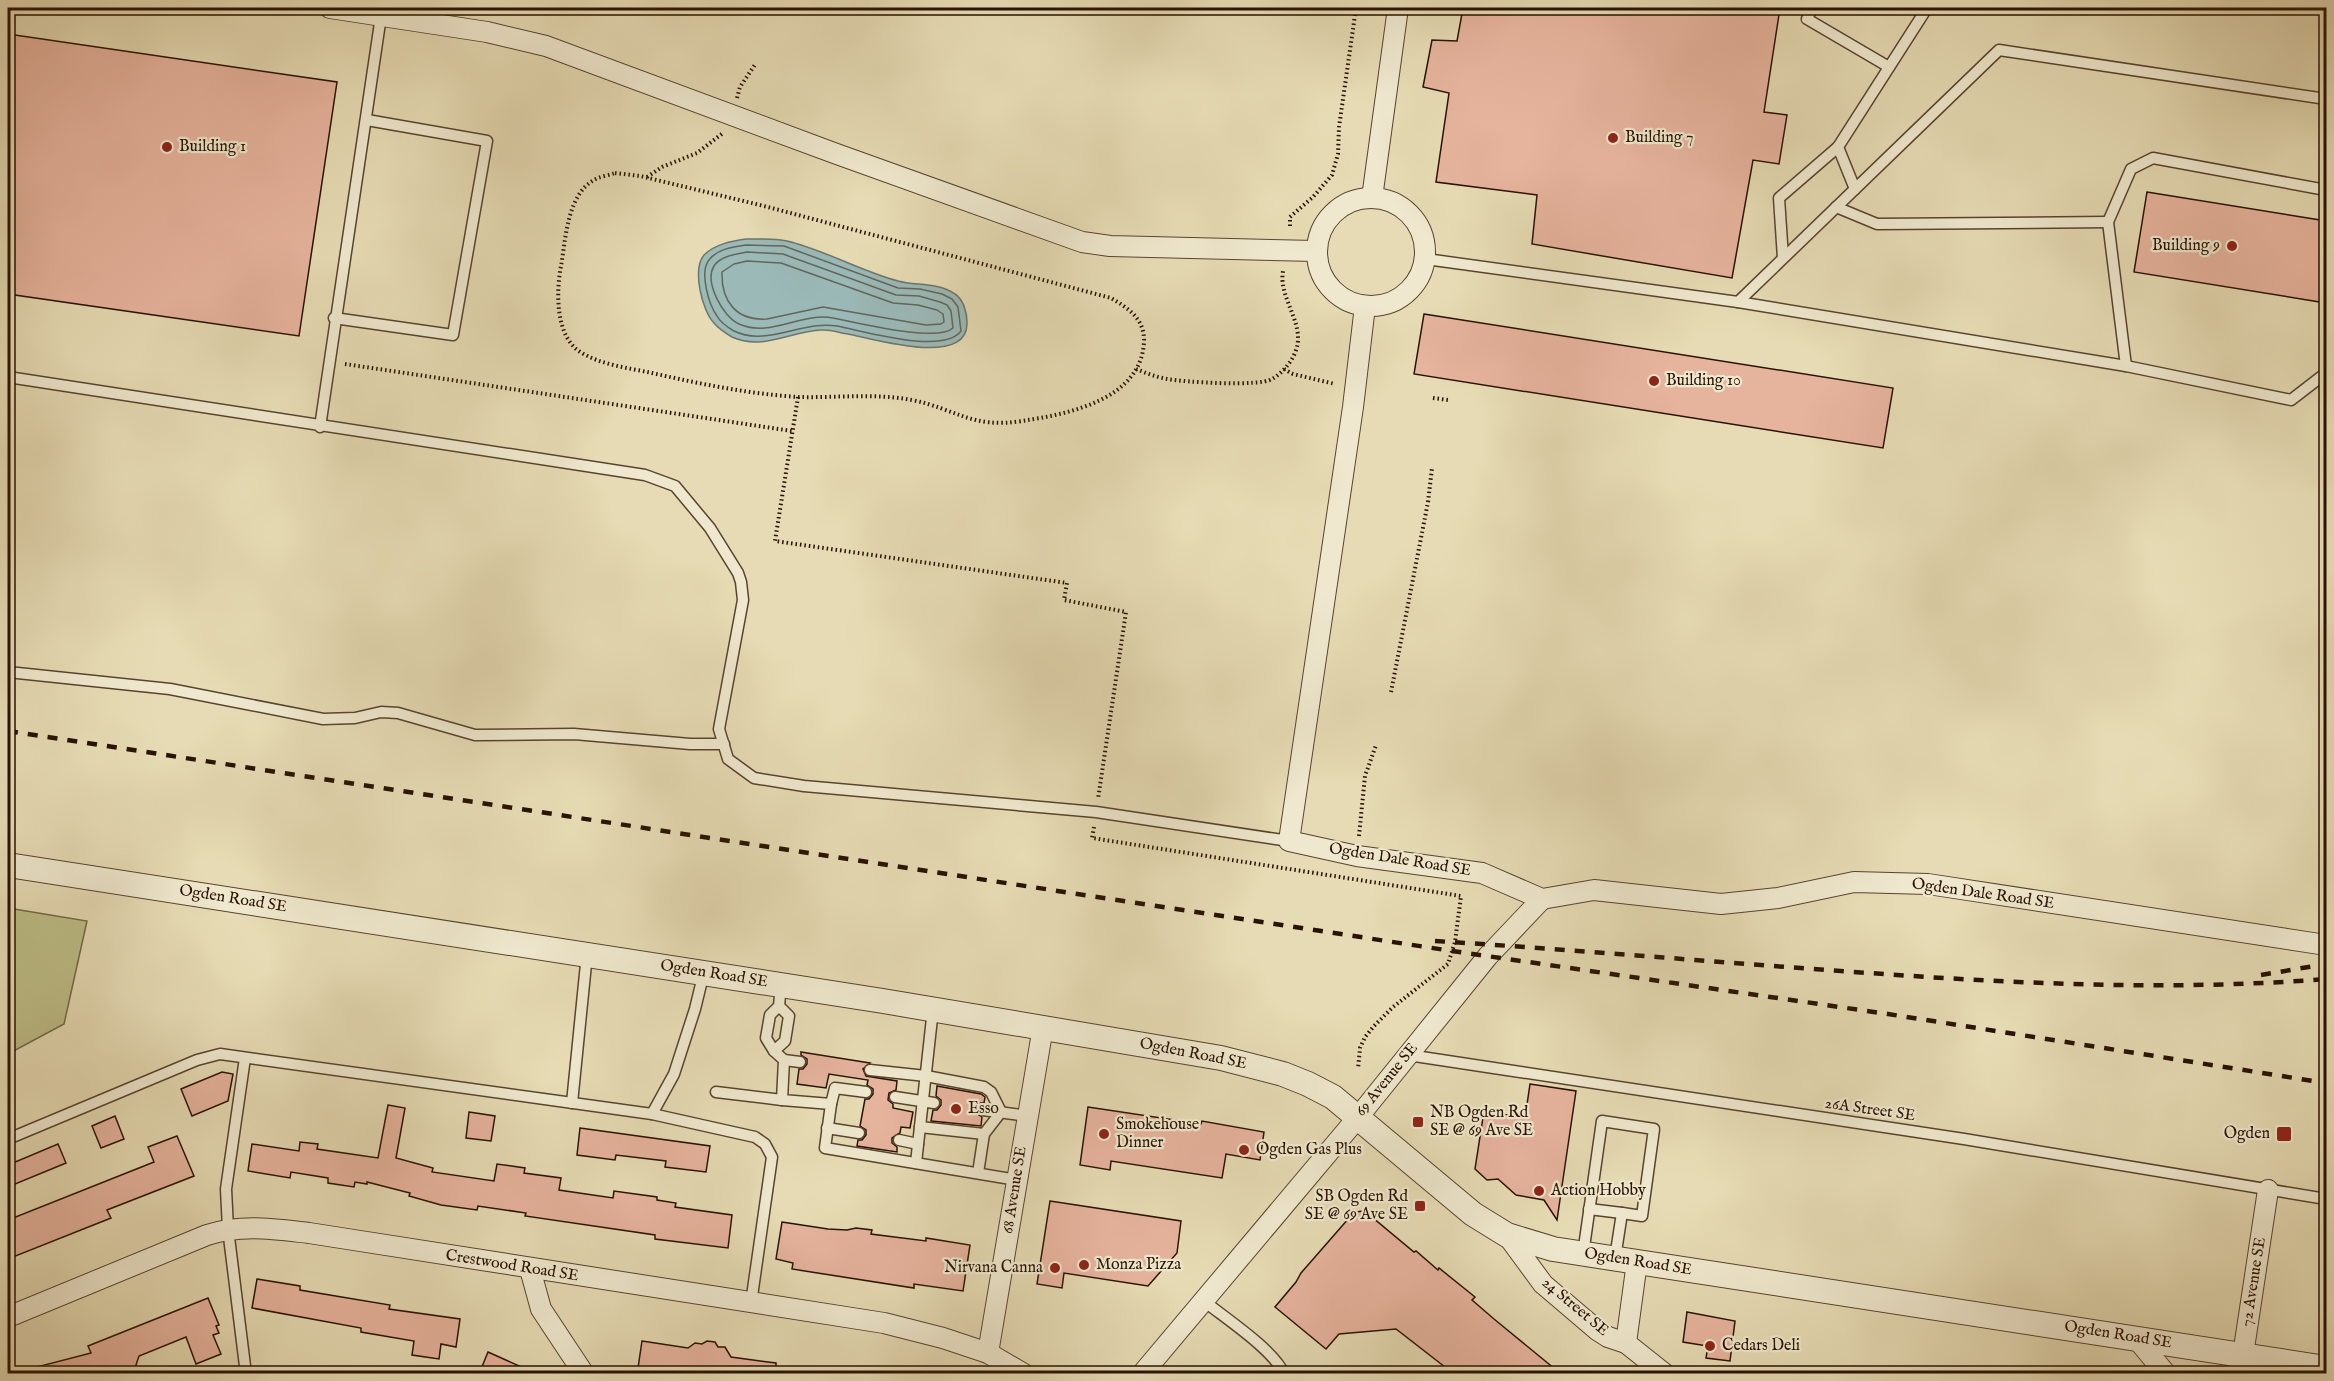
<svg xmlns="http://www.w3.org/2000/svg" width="2334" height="1381" viewBox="0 0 2334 1381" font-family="'IM FELL English',serif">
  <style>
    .green { fill: #bdbd87; stroke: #736844; stroke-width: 1.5 }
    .water { fill: #9ab9b7; stroke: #6d766e; stroke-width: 1.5 }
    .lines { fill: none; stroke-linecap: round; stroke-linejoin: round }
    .shore { stroke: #62665c; stroke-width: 1.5 }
    .building { fill: #e6b39d; stroke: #291200; stroke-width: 1.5 }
    .service-casing { stroke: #58442d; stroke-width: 13 }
    .minor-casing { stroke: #58442d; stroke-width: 22 }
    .tertiary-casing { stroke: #58442d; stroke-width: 26 }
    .path { stroke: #291200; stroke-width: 4; stroke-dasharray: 1.5 3; stroke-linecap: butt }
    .service { stroke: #efe8ce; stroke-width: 10 }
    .minor { stroke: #efe8ce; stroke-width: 20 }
    .tertiary { stroke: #efe8ce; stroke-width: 24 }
    .rail { stroke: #291200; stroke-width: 4.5; stroke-dasharray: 10 10; stroke-linecap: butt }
    .poi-dot { fill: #8f2418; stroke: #efe8ce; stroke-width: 2 }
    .labels { text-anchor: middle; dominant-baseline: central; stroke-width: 4.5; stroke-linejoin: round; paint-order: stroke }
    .poi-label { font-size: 16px; fill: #291200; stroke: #efe8ce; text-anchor: start }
    .street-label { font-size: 16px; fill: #291200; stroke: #efe8ce }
  </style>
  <rect width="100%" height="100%" fill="#e6dbb4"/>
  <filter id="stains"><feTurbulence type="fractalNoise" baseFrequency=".00333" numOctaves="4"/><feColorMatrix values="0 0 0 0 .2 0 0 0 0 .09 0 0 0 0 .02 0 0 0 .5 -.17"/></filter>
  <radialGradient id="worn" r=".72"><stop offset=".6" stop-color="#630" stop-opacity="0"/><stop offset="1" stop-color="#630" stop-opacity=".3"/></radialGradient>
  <polygon class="green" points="8,908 87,921 64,1024 8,1054"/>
  <path class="water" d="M 746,239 C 759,239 774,238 787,241 C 825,250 860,271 898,281 C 916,286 937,282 955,294 C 963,299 967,312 967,322 C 969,368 874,339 848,334 C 840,333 830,329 821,330 C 791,331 763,351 732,337 C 727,334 718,328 714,323 C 702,311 692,269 704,255 C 715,244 732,241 746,239 Z"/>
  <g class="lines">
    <g class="shore">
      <path d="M 746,245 L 784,246 L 898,288 L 920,289 L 942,294 L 952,299 L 958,307 L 961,331 C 943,355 864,331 837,326 C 803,320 766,347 734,331 C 729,328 720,322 717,316 C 709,305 699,272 709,260 C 717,249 733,247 746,245 Z"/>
      <path d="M 747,252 L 783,254 L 896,295 L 919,296 L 940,302 L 947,305 L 951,311 L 953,328 C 937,343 856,322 833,318 C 801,312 770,338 739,324 C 723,317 704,282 714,266 C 720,256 737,254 747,252 Z"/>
      <path d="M 747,261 L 781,263 L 893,303 L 918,305 L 937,310 L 943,314 L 944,322 L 941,324 L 926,325 L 823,307 L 767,319 C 736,321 721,301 722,272 L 734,264 Z"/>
    </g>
  </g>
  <g class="building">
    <polygon points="1463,8 1780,8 1764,112 1787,115 1779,164 1753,160 1732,278 1532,244 1537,195 1436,182 1449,93 1423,87 1432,40 1457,41"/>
    <polygon points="8,34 337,82 299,336 8,294"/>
    <polygon points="2147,192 2326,221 2326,303 2134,272"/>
    <polygon points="1424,314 1893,388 1883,448 1414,374"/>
    <polygon points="801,1052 870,1063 863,1069 866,1076 897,1081 896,1090 889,1093 888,1100 893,1104 893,1108 913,1112 910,1128 901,1127 900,1133 892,1138 892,1143 897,1147 897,1152 857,1146 858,1140 862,1140 866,1135 866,1130 860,1126 865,1099 869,1099 873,1094 873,1089 867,1085 868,1080 829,1074 826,1088 797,1084 799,1069 803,1069 807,1064 807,1059 801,1055"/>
    <polygon points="222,1072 233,1074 228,1101 192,1116 181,1089"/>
    <polygon points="1530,1084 1576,1091 1557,1220 1544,1200 1516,1195 1498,1179 1487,1180 1475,1169 1484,1111 1525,1118"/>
    <polygon points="937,1086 981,1094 985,1097 984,1103 980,1103 976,1108 976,1113 982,1117 981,1126 931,1121 933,1110 937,1110 941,1105 941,1100 936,1096"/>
    <polygon points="388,1105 405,1108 396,1158 433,1168 432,1172 494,1181 497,1164 525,1168 524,1173 561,1178 559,1190 613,1198 614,1191 657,1197 657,1200 676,1203 675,1207 732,1215 728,1248 655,1239 655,1235 525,1216 526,1213 478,1206 477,1210 441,1205 409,1196 410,1193 367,1182 367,1184 355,1182 354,1187 328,1183 328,1178 291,1172 290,1178 248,1171 252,1144 299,1151 300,1142 318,1144 317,1149 378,1158"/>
    <polygon points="1088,1107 1201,1124 1202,1121 1264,1132 1260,1160 1226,1154 1222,1178 1111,1161 1110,1170 1080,1165"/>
    <polygon points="469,1112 495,1116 491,1141 466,1138"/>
    <polygon points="115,1116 124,1139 101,1148 92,1126"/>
    <polygon points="580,1128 710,1146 706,1172 665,1167 666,1161 616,1155 615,1160 577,1155"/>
    <polygon points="177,1136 194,1176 107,1210 111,1218 8,1259 8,1220 154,1162 148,1147"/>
    <polygon points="58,1144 66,1163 8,1187 8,1165"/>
    <polygon points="1050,1201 1181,1221 1177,1253 1148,1286 1064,1273 1062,1288 1037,1284"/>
    <polygon points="1371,1210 1372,1217 1414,1252 1416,1251 1438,1270 1439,1268 1475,1297 1472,1300 1494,1319 1561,1374 1454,1374 1396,1329 1339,1334 1326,1349 1275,1307 1296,1282 1301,1273 1349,1218 1348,1213"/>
    <polygon points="782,1222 828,1229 847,1230 856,1228 872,1230 871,1234 926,1241 926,1238 970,1245 963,1291 914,1284 914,1288 792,1269 793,1263 776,1259"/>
    <polygon points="257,1279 300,1286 300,1290 390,1305 389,1309 460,1319 456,1347 441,1344 439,1359 412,1355 414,1341 361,1332 361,1328 252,1308"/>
    <polygon points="208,1298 219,1325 216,1326 219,1333 213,1335 221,1354 196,1364 186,1337 139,1356 133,1374 119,1374 117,1368 102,1374 34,1374 33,1368 91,1353 88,1346"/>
    <polygon points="1687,1312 1735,1321 1730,1361 1706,1358 1708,1346 1683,1342"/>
    <polygon points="642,1341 688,1348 695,1343 702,1344 707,1341 715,1342 718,1347 725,1347 731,1357 776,1363 776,1374 672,1374 638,1368"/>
    <polygon points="488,1352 537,1374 479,1374"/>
  </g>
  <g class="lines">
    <defs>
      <g id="service">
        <polyline points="1812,8 1807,19 1889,67"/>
        <polyline points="1855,189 1838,147 1927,8"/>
        <polyline points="1836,207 1877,224 2108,222"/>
        <polyline points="1783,258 1779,198 1838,147"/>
        <polyline points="1426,259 1738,302 1999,50 2326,99"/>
        <polyline points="1738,302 2126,366 2291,400 2326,373"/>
        <polyline points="334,318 453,335 487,141 367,120"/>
        <polyline points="2126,366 2108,222 2131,169 2153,158 2326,190"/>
        <polyline points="8,377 645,475 675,486 710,528 738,573 741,582 743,600 719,729 728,759 754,778 804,786 1096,812 1289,841"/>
        <polyline points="320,427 381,16"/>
        <polyline points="8,672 170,689 323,719 355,718 381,712 398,713 475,735 574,734 690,744 724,744"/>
        <polyline points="779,1006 789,1016 785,1041 774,1051 766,1038 770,1015 779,1006 781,985"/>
        <polyline points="774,1051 784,1060 782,1100 831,1104 825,1148 1017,1180"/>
        <polyline points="1408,1055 1964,1139 2326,1199"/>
        <polyline points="245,1058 226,1189 228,1229 246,1374"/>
        <polyline points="784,1060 800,1062"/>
        <polyline points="870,1070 926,1076 984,1087 991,1092 1001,1112 984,1134 920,1127"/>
        <polyline points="716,1092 782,1100"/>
        <polyline points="895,1097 934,1103"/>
        <polyline points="572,1103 587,954"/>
        <polyline points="831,1104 835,1088 866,1092"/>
        <polyline points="983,1110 1028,1116"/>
        <polyline points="652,1114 674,1074 695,1009 704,972"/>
        <polyline points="827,1128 859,1133"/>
        <polyline points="8,1139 197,1060 220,1054 652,1114 755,1137 765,1144 772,1157 751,1303"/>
        <polyline points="899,1140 918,1144"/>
        <polyline points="916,1163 933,1009"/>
        <polyline points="978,1173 984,1134"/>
        <polyline points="1589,1209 1622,1213"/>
        <polyline points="1583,1254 1602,1121 1654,1129 1642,1216 1622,1213 1615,1258"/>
        <path d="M 1204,1301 C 1225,1318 1274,1350 1284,1374"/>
      </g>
      <g id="minor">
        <polyline points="330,8 487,32 546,46 834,153 1082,242 1110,246 1316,251"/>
        <circle cx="1371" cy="252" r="54"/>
        <polyline points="1372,198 1398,8"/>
        <polyline points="1365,306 1353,407 1289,841 1357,856 1482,873 1542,899 1594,890 1721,904 1778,898 1854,882 1928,884 2326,945"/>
        <polyline points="1507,1235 1543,1284 1597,1330 1608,1337 1626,1343 1665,1374"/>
        <polyline points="530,1269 541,1309 584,1374"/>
        <path d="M 8,1317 L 207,1235 C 242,1224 273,1229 309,1233 L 884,1323 L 943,1338 L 988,1353 L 1024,1374"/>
        <polyline points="2136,1338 2166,1374"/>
        <polyline points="1626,1343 1637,1262"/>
        <polyline points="988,1353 1043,1027"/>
        <polyline points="1142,1374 1359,1116 1488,956 1542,899"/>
        <polyline points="2237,1374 2243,1355 2268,1190"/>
      </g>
      <polyline id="tertiary" points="8,865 883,1001 1221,1058 1283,1074 1308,1084 1333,1097 1473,1214 1507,1235 1553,1249 2326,1368"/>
    </defs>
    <use href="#service" class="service-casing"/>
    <use href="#minor" class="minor-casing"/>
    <use href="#tertiary" class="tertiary-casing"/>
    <g class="path">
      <polyline points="737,98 740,87 756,63"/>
      <path d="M 615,173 L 640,176 L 764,206 L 1111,298 C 1128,308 1145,319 1144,342 C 1141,400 1068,414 1022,421 C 972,429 956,409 912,400 C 876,393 836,398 799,397 C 749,394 701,384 652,373 C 629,368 602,365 582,353 C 555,338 556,292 561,266 C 566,238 567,191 598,178 C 603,176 610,175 615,173 Z"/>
      <polyline points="647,177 662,167 697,153 723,133"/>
      <polyline points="1290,226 1290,217 1313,197 1332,175 1338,154 1339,127 1356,8"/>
      <polyline points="345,364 792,431"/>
      <path d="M 1136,369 C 1146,373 1156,377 1167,379 C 1184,382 1259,387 1272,379 C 1286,371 1299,353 1298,337 C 1297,314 1279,294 1283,271"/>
      <polyline points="1284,369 1293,374 1335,384"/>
      <polyline points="798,397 775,541 1067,583 1064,600 1126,612 1098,799"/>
      <polyline points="1433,398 1448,400"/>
      <polyline points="1391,692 1428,502 1432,468"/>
      <polyline points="1094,827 1092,838 1461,896 1455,942 1448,964 1393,1007 1374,1026 1365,1037 1360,1048 1358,1069"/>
      <polyline points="1359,836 1365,776 1376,745"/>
    </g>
    <use href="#service" class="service"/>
    <use href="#minor" class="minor"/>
    <use href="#tertiary" class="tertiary"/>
    <g class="rail">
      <polyline points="8,731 1452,951 1888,1014 2326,1083"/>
      <path d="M 1435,941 C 1580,950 1724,963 1869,973 C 2021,984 2175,991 2326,979"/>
      <polyline points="2261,975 2326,964"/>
    </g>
  </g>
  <g class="poi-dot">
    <circle cx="1613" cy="138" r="6"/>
    <circle cx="167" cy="147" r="6"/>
    <circle cx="2232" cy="246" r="6"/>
    <circle cx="1654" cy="381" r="6"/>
    <circle cx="956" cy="1109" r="6"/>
    <rect x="1412" y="1116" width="12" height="12" rx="3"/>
    <circle cx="1104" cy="1134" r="6"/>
    <rect x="2276" y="1126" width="16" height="16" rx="3"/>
    <circle cx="1244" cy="1150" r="6"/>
    <circle cx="1539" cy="1191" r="6"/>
    <rect x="1414" y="1200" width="12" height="12" rx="3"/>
    <circle cx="1084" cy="1265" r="6"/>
    <circle cx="1055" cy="1268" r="6"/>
    <circle cx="1710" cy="1346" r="6"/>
  </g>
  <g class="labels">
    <g class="poi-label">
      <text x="1625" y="138">Building 7</text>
      <text x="179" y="147">Building 1</text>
      <text x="2220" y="246" text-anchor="end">Building 9</text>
      <text x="1666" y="381">Building 10</text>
      <text x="968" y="1109">Esso</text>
      <text x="1430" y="1113">NB Ogden Rd<tspan x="1430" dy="18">SE @ 69 Ave SE</tspan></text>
      <text x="1116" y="1125">Smokehouse<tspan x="1116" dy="18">Dinner</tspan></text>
      <text x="2270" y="1134" text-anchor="end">Ogden</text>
      <text x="1256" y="1150">Ogden Gas Plus</text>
      <text x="1551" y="1191">Action Hobby</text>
      <text x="1408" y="1197" text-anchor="end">SB Ogden Rd<tspan x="1408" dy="18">SE @ 69 Ave SE</tspan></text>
      <text x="1096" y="1265">Monza Pizza</text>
      <text x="1043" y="1268" text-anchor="end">Nirvana Canna</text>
      <text x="1722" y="1346">Cedars Deli</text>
    </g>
    <g class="street-label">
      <text transform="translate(1400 860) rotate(9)">Ogden Dale Road SE</text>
      <text transform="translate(1983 894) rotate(8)">Ogden Dale Road SE</text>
      <text transform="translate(233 899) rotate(9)">Ogden Road SE</text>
      <text transform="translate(714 974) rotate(9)">Ogden Road SE</text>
      <text transform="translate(1193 1054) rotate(11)">Ogden Road SE</text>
      <text transform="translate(1387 1080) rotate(-51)">69 Avenue SE</text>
      <text transform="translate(1870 1110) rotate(8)">26A Street SE</text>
      <text transform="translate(1015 1190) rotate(-81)">68 Avenue SE</text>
      <text transform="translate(1638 1262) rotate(9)">Ogden Road SE</text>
      <text transform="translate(512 1266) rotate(9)">Crestwood Road SE</text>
      <text transform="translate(2254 1282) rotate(-81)">72 Avenue SE</text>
      <text transform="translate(1575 1307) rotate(40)">24 Street SE</text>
      <text transform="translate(2118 1335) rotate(9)">Ogden Road SE</text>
    </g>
  </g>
  <rect width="2334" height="1381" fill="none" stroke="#e6dbb4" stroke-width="30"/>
  <rect x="9" y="9" width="2316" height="1363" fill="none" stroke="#291200" stroke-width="3"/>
  <rect x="15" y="15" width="2304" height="1351" fill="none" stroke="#291200" stroke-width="1.5"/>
  <rect width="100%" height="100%" filter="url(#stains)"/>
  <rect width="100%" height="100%" fill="url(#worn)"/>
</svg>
